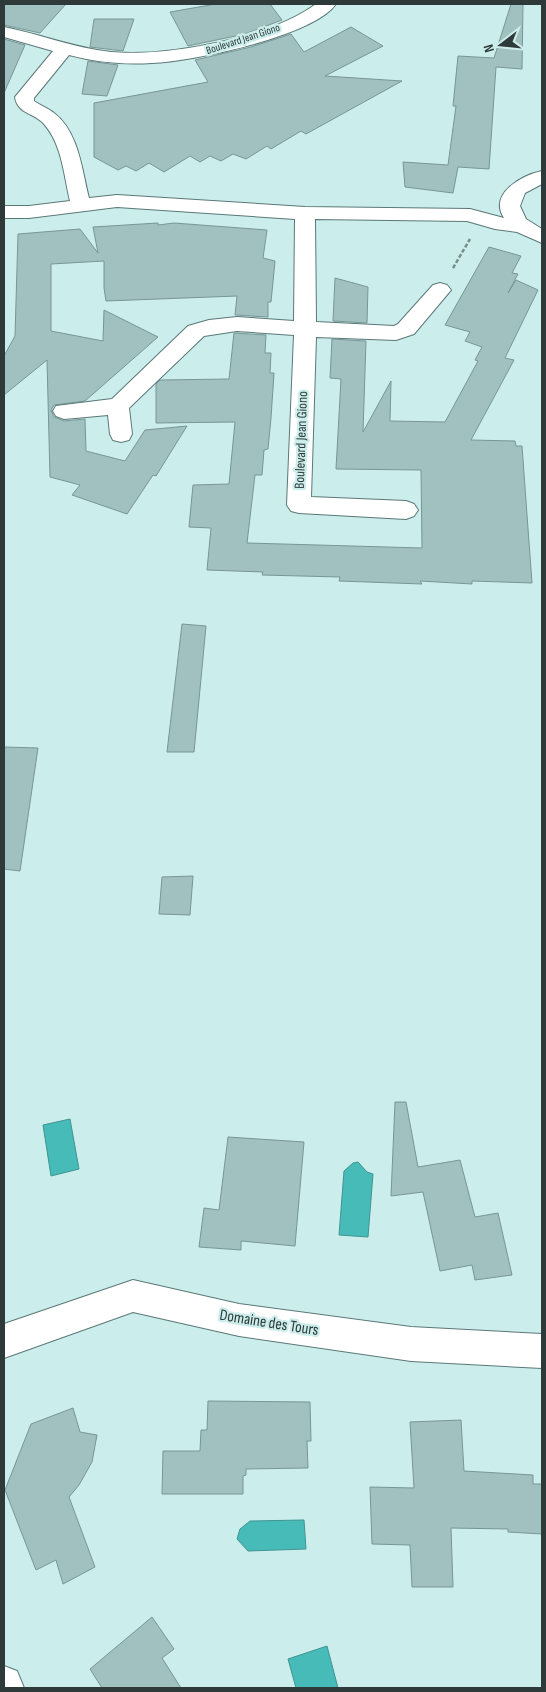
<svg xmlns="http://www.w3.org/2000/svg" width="546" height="1692" viewBox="0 0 546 1692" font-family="'Sofia Sans Condensed',sans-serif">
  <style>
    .water { fill: #47bbb8; stroke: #3f9492 }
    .building { fill: #a1c1c0; stroke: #779695 }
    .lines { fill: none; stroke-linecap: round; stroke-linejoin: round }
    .minor-casing { stroke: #5a7877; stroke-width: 2 }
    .path { stroke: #788f8e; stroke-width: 2.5; stroke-dasharray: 4 2; stroke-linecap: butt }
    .minor { fill: #fff; fill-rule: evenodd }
    .labels { text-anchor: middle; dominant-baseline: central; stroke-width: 4.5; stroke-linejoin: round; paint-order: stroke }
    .far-street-label { font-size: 11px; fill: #2d3a39; stroke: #cbedeb }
    .street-label { font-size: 14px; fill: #2d3a39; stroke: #cbedeb }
    .near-street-label { font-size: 16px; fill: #2d3a39; stroke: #cbedeb }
  </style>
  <rect width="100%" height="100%" fill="#cbedeb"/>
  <g class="water">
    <polygon points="70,1119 79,1169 51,1176 43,1125"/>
    <polygon points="358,1162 367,1172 373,1174 368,1237 339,1235 344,1171 353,1163"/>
    <polygon points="304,1520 306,1549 248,1551 237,1539 240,1529 250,1521"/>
    <polygon points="327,1646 338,1688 296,1688 288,1659"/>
  </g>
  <g class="building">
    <polygon points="4,4 66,4 40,33 4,25"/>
    <polygon points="216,4 270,4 282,20 245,34 188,46 170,12"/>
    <polygon points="511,4 523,4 522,69 496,67 489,169 458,167 453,193 405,187 403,162 448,165 456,106 453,106 458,56 494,58"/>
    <polygon points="94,19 134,19 123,51 90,47"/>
    <polygon points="351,27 383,46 325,76 402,81 306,134 301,131 271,149 267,146 246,159 233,154 221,161 210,156 200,162 190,156 164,172 149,163 136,171 126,166 118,170 94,157 94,103 208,82 195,60 251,47 291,34 304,52"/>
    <polygon points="4,39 25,45 4,93"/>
    <polygon points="88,61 118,65 107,96 82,94"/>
    <polygon points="158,223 158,225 174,223 267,230 263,258 275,261 271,302 268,302 268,317 235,315 237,296 106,301 104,288 104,261 51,264 51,331 103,341 104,310 158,337 85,401 54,405 51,410 54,417 64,421 85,419 86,451 125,461 145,430 187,426 156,476 153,475 127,514 72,495 80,485 50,477 47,360 4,395 4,356 15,336 18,234 80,229 98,253 93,227"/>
    <polygon points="489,247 521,256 512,273 518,274 508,293 516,280 538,290 505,358 514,360 471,440 515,441 516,446 522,446 532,583 472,581 472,584 420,581 422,584 339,581 340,577 262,575 263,572 207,570 211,528 189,527 193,485 229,484 235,422 156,423 156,384 160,380 229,379 234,333 266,335 265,353 271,353 270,373 274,373 271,418 268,449 264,450 262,475 255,475 247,543 422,548 421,470 336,469 341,379 330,378 332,339 366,341 363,432 391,381 390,421 445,422 478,361 475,360 482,347 465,341 470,332 445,325"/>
    <polygon points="335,278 368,287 367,323 333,321"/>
    <polygon points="182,624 206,626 194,752 167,752"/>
    <polygon points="4,747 38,748 20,871 4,869"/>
    <polygon points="193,876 190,915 159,914 162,877"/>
    <polygon points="395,1102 406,1102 418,1167 460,1160 475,1217 498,1213 512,1275 475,1280 472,1265 440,1271 423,1192 391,1196"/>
    <polygon points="228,1137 304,1142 295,1246 241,1241 241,1250 199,1247 204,1208 219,1210"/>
    <polygon points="208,1401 310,1402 311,1441 307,1441 308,1468 246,1469 246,1475 243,1476 243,1494 162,1494 163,1451 200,1451 201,1430 207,1430"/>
    <polygon points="73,1408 80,1432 97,1435 92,1462 79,1485 69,1497 95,1567 63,1584 56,1560 36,1570 5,1490 31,1424"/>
    <polygon points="461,1420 464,1471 533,1475 533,1484 542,1484 542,1534 508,1532 508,1529 451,1528 453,1587 412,1587 410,1545 372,1544 370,1487 414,1488 410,1422"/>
    <polygon points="152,1617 174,1649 162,1658 181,1688 102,1688 90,1669"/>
  </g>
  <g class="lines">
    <defs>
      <g id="minor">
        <path d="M 316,4 L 336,4 C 314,36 191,62 152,63 C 124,65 96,62 69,55 L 34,98 L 34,101 C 41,106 48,108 54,113 C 79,132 82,171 89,198 L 117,195 L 305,207 L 470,209 L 504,218 C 488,193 523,175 542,171 L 542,184 L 525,193 L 520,206 L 526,219 L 542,229 L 542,243 L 517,232 L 495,229 L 467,221 L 315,219 L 316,322 L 394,326 L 398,324 L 433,285 L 440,283 L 447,285 L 451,290 L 414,334 L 396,340 L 316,337 L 311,497 L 406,501 L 414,504 L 418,510 L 414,516 L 406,519 L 299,513 L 291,511 L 287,505 L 294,335 L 237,331 L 204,336 L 129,408 L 132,434 L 129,440 L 121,442 L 113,440 L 110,434 L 108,415 L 64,419 L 56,416 L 53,411 L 56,406 L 112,399 L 188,326 L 209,320 L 237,317 L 294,321 L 295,219 L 117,207 L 29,218 L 4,218 L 4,206 L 29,206 L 70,201 C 64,176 62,144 44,124 C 35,113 17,114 15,97 L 53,51 L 4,37 L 4,27 C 40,34 74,48 111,52 C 167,57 270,38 316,4 Z"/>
        <polygon points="133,1280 239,1304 411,1327 542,1334 542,1368 411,1361 239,1336 133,1312 4,1358 4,1324"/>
        <polygon points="4,1666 17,1671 24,1688 4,1688"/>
      </g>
    </defs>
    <use href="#minor" class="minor-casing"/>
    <polyline class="path" points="453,268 470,239"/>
    <use href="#minor" class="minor"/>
  </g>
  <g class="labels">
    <g class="far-street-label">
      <text transform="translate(243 39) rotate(-18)">Boulevard Jean Giono</text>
    </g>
    <g class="street-label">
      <text transform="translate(301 440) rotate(-88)">Boulevard Jean Giono</text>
    </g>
    <g class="near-street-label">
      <text transform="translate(269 1323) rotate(9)">Domaine des Tours</text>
    </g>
  </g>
  <rect width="546" height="1692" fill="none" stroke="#2d3a39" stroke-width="10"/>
  <g transform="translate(501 45) rotate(254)" stroke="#cbedeb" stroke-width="4" paint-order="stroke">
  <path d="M0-4L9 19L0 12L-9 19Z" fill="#2d3a39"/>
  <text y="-8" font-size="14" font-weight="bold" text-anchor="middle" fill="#2d3a39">N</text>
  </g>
</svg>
